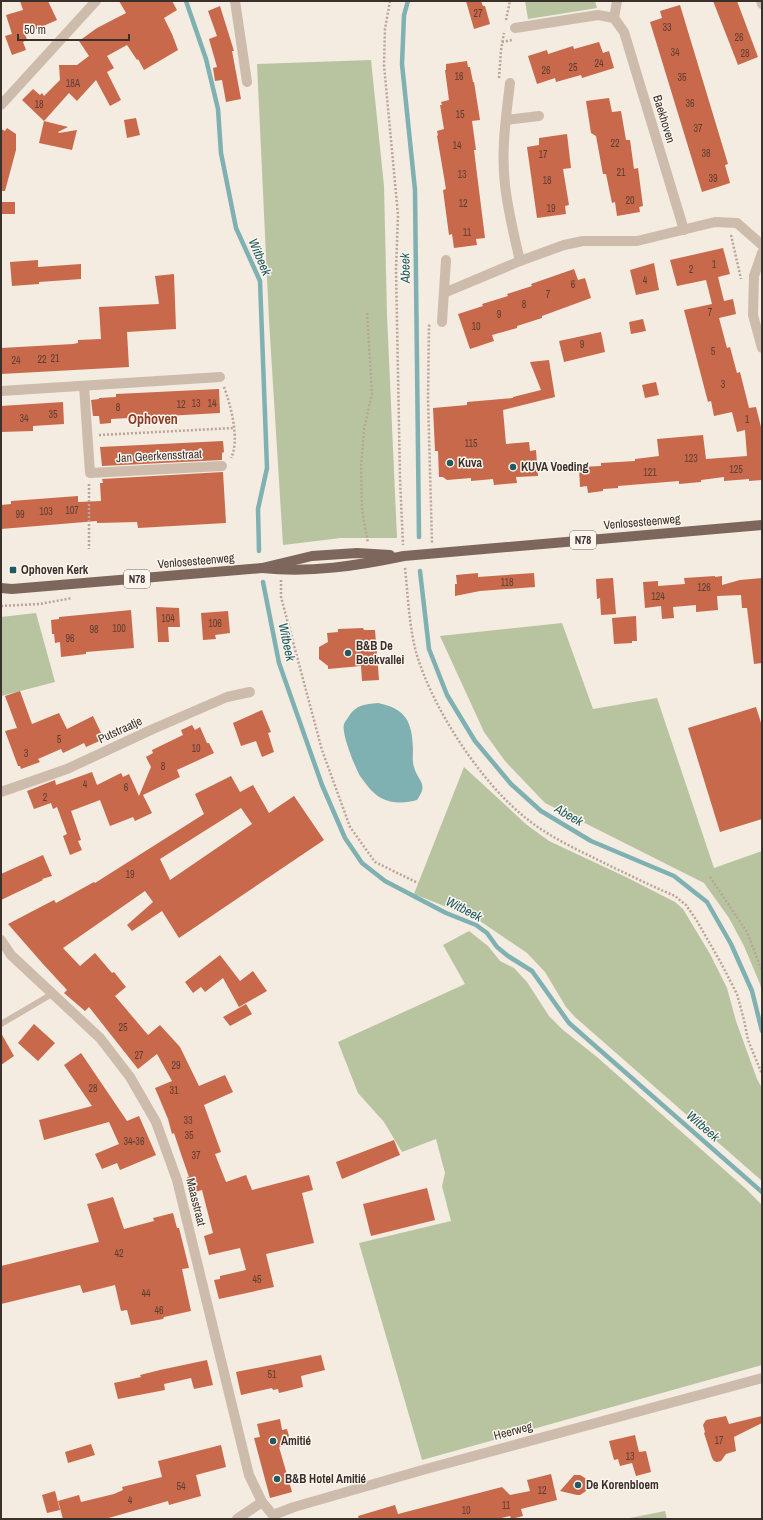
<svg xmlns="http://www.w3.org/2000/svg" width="763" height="1520" viewBox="0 0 763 1520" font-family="'Archivo Narrow',sans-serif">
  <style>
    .green { fill: #b8c4a0 }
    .water { fill: #7fb0b2 }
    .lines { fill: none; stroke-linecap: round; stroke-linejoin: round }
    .stream { stroke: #7fb0b2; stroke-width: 4.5 }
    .building { fill: #c8694b; fill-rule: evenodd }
    .path { stroke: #b9a596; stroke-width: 2.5; stroke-dasharray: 2 2; stroke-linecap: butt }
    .lane { stroke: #cdbbac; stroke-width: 6 }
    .street { stroke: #cdbbac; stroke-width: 10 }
    .primary { stroke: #7d675c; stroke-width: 10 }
    .poi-dot { fill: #1f5a5e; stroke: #fbf5ee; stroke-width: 1.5 }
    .labels { text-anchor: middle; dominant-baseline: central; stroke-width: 3; stroke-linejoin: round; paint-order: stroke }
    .number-label { font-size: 10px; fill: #5e3e33 }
    .shield { fill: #fbf5ee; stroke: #756b66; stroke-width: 1 }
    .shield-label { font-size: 11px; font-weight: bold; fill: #3b302b }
    .street-label { font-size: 12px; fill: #3b302b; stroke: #fbf5ee }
    .poi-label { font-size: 12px; font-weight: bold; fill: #3b302b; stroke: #fbf5ee; text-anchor: start }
    .water-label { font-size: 13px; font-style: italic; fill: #1f5a5e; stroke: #fbf5ee }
    .quarter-label { font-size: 14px; font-weight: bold; fill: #8c3b22; stroke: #fbf5ee }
  </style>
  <rect width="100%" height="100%" fill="#f4ebe1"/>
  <g class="green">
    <polygon points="525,1 595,1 597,8 528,19"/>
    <polygon points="371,60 384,186 387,315 397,538 341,538 283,545 269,320 257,64"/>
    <polygon points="36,613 55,682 1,696 1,617"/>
    <polygon points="562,623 593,709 657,698 714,868 762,851 762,992 760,984 744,946 729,918 704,883 545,803 505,761 484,732 440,636"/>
    <polygon points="464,767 527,825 549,841 626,877 675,902 683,909 710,954 727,988 736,1021 757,1079 762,1088 762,1181 575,1017 566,1007 545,972 527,953 477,919 414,894"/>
    <polygon points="469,931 488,946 500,961 514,968 527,982 549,1016 563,1030 597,1057 746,1189 762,1205 762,1365 422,1460 359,1243 451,1221 442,1186 445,1173 436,1139 402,1152 384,1122 358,1093 338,1042 465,984 443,945"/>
    <polygon points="665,1511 667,1519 625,1519"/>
  </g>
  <path class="water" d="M 378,703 C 406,709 412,721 413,749 C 413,754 412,761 414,767 C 418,782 429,783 417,800 C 406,803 392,804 381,798 C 372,793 366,784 360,776 C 355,767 341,733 344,724 C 345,721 348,718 349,716 C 356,705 365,704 378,703 Z"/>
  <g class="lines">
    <g class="stream">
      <polyline points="186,1 206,59 218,109 221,153 236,228 260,281 267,468 258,509 259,551"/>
      <polyline points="408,1 404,15 402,64 415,190 419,537"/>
      <polyline points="420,571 429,649 447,695 475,741 511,784 541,811 591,841 674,876 707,902 731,944 752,991 762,1031"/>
      <polyline points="263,582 279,663 322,785 345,838 362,863 385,881 446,913 476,925 487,933 497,947 508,956 532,971 569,1023 762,1192"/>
    </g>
  </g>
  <g class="building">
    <polygon points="20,1 48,1 57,20 25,34 27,40 23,42 26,50 12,55 5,36 12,34 6,15 23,10"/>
    <polygon points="119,1 172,1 177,10 164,18 172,34 178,50 144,70 138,59 137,60 127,45 107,56 114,68 107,72 121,100 110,106 96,80 77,101 69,93 44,121 22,100 33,89 40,95 42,93 44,96 60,80 59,65 77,65 89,56 79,41 97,28 126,13"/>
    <polygon points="466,1 481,1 483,6 485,6 490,24 474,29"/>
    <polygon points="713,1 737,1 758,57 738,65"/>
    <polygon points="680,5 728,164 725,165 730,183 702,192 650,22 662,18 660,11"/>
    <polygon points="220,6 234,51 232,51 241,99 226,102 222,80 215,81 213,68 217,67 209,39 217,36 208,11"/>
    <polygon points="599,42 603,53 609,51 614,68 582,78 581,75 556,82 555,78 537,84 528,56 547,50 548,54 573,46 574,49"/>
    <polygon points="467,61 468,67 470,67 473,82 474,82 480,120 472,121 476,150 474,150 485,238 476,239 477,245 454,248 452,234 449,235 443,190 446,189 437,136 438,135 437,131 444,129 440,105 442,105 441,102 449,100 445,70 446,70 446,64"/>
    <polygon points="609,98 612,112 621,111 626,140 630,140 634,169 638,168 643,206 639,207 640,212 617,216 615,202 612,203 606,174 603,174 596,136 591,133 586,101"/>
    <polygon points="136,118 140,135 127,138 124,120"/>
    <polygon points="44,121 68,127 58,132 59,133 77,130 72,150 39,143"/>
    <polygon points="7,128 16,134 16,150 5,191 1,191 1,129 5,131"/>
    <polygon points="567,134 571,168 563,169 569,205 565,206 566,214 537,218 527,147 539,145 539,138"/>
    <rect x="1" y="202" width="14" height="12"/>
    <polygon points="723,248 730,274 718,277 724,301 733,299 736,314 719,318 727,348 730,347 737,373 740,372 749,408 756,407 762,431 762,480 749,481 749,479 724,481 724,477 701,480 701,482 679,484 679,481 618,486 618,488 603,489 603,491 588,493 587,486 580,487 579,467 601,466 601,463 635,461 635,459 659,456 657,439 703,435 706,459 747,456 745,430 737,432 732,412 714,416 711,401 708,402 684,310 712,304 706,280 677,286 670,260"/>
    <polygon points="38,260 38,267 81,264 81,279 39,282 39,284 12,286 10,262"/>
    <polygon points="654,263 659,290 636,295 630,270"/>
    <polygon points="574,269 578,280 585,278 591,298 542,316 542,318 517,326 517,328 492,335 494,341 470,349 458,314 483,306 482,304 508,296 507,294 532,286 531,284"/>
    <polygon points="174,274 176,329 127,332 129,367 1,374 1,348 73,344 78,343 78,340 101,339 99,307 159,304 155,276"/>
    <polygon points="643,319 646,331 631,334 629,322"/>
    <polygon points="601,332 605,352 564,362 559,341"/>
    <polygon points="549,360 555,397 503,410 506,444 529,442 530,451 536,450 538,476 516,477 517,483 494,485 493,479 471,481 471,478 447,480 443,477 439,477 438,451 435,451 433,408 467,405 467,402 513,398 513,397 541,390 530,362"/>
    <polygon points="656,382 659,395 645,398 642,385"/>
    <polygon points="219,389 220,413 111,419 111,423 100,424 99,416 93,416 91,400 99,399 99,398 116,397 116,394"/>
    <polygon points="63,402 64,424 33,426 33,431 1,432 1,406"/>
    <polygon points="223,441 224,452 222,453 222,460 102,466 100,447"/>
    <polygon points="223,472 226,523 138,528 137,522 97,523 97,521 1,529 1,505 11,504 11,501 78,496 78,502 101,501 100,483 103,483 102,479"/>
    <polygon points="478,573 478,577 534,573 535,587 480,591 455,596 455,584 457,584 456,575"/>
    <polygon points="715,576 715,577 722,576 722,585 740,580 762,578 762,663 754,664 747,608 742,608 741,595 717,596 718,610 696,612 696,605 673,607 674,618 662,619 661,606 645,608 643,582 658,581 658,586 685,584 684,578"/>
    <polygon points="613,578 616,614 601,615 600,598 597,599 596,579"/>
    <polygon points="156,607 179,608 180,627 168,627 169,642 158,642"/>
    <polygon points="131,610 134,648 86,652 86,654 61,657 60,642 55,643 54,634 52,634 51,620 59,619 59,617"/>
    <polygon points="228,611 230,633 215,635 216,639 203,640 201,613"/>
    <polygon points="636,616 637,641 632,641 632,643 614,644 612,618"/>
    <polygon points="363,628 364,630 375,630 379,680 362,681 361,666 328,669 328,666 319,659 319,647 328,642 327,633 338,632 338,629"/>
    <polygon points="20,691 32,724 59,713 67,729 93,716 104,739 86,747 84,743 63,753 61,749 38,759 40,762 21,769 20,766 18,766 5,731 17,728 5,696"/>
    <polygon points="756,707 762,726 762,819 720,832 688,728"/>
    <polygon points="262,710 271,732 268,733 274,752 262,757 256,741 241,746 233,723"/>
    <polygon points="192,725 195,730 200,727 207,743 209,743 214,753 177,770 180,777 143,795 152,813 135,821 133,817 110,826 100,800 71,811 81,840 78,841 82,850 70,855 63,836 67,834 57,807 53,809 51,803 34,809 27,791 55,780 56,785 92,772 97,785 121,773 123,777 129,774 139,796 151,767 146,757 153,753 152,750 183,735 181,730"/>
    <path d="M 231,776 L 240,792 L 253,785 L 269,813 L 294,796 L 324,840 L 179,938 L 162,911 L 132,931 L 127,925 L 153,902 L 145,891 L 63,948 L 80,966 L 95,953 L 112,973 L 114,972 L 126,987 L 115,996 L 148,1035 L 160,1025 L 180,1047 L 199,1086 L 225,1075 L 233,1092 L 204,1105 L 221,1152 L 215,1154 L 226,1182 L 246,1175 L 252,1190 L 309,1175 L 313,1190 L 302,1193 L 314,1243 L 266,1254 L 274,1287 L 219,1299 L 214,1280 L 220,1279 L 220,1276 L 246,1270 L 240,1248 L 209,1255 L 204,1236 L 213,1233 L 202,1190 L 192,1193 L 187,1177 L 189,1177 L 181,1154 L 174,1133 L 172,1134 L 168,1119 L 155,1088 L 172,1081 L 157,1054 L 138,1069 L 89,1007 L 85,1011 L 64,993 L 67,990 L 43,964 L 8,924 L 54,900 L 56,903 L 94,882 L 95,883 L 204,814 L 195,794 ZM 241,808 L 252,824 L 170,880 L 160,859 Z"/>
    <polygon points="43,855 52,876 42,879 43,880 1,900 1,874"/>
    <polygon points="220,955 240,981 253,971 267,991 239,1007 223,978 205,992 201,987 193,993 185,982"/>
    <polygon points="246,1004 252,1014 230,1026 223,1017"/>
    <polygon points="34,1024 55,1043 38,1061 18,1043"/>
    <polygon points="1,1033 14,1056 1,1065"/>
    <polygon points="81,1053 127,1121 139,1116 156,1155 120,1170 117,1163 102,1169 95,1154 119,1144 109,1122 44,1140 39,1120 92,1106 64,1065"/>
    <polygon points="394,1140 400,1155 342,1179 336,1162"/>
    <polygon points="427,1188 435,1220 371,1236 363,1204"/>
    <polygon points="113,1197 124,1229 154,1221 153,1218 173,1213 177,1228 179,1228 189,1268 182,1269 191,1311 164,1317 163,1319 131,1325 127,1310 121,1311 115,1285 83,1293 80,1285 1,1304 1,1266 99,1242 87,1204"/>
    <polygon points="321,1355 325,1370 301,1376 303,1387 279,1393 278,1389 273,1390 272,1388 241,1395 236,1372"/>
    <polygon points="207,1360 213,1385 194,1389 191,1378 164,1384 165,1390 118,1399 114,1383 141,1377 140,1375 160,1370"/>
    <polygon points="726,1416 729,1424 762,1416 762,1423 734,1437 736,1451 726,1454 721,1461 717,1462 714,1461 712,1458 704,1433 705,1432 703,1425 706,1420"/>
    <polygon points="280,1419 282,1430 287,1429 291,1443 279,1447 292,1492 270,1498 254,1438 260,1437 257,1424"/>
    <polygon points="635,1435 639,1452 646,1451 651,1472 636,1476 632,1463 620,1466 618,1459 614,1460 609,1441"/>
    <polygon points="91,1444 95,1455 68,1463 65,1452"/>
    <polygon points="221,1445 226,1467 196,1475 201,1496 169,1505 168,1501 105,1519 63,1519 58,1501 79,1495 81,1502 114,1494 123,1490 122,1487 162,1477 158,1461"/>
    <polygon points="551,1474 557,1500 521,1509 523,1516 511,1519 510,1516 497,1519 359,1519 358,1516 395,1505 398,1514 502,1487 510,1495 530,1491 527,1480"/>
    <polygon points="574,1475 580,1475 585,1478 588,1484 586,1491 580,1495 577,1495 560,1491"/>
    <polygon points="55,1491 60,1510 47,1513 42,1495"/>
  </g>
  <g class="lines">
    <g class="path">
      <polyline points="390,1 385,29 384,65 398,215 396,269 400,479 403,545"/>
      <polyline points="506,20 510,1"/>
      <polyline points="502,42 512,40"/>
      <polyline points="499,78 501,50 504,33"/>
      <polyline points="731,235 741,279"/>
      <polyline points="367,313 372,393 364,430 361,467 362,510 368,543"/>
      <polyline points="430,325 429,326 428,398 432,543"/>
      <path d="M 224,387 C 231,406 240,440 231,458"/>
      <polyline points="99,435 234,428"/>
      <polyline points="89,484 89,549"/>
      <path d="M 405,568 C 408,596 409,625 416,652 C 432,708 481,783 527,819 C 548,836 574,848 598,860 C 623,872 649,885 675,896 L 686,905 L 697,921 L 721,963 L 737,994 L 744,1020 L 748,1040 L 762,1074"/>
      <polyline points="281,580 281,597 322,750 350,827 375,862 418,883"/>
      <polyline points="1,606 40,604 72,598"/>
      <polyline points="710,877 747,932 762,971"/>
    </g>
    <polyline class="lane" points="1,1024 52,994"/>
    <g class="street">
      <polyline points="235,1 247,82"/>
      <polyline points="761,1 762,4"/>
      <polyline points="614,18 617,1"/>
      <polyline points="515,28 598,15 614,18 624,32 684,230"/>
      <path d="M 510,83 C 506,116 501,151 505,185 C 508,211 514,236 520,261"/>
      <polyline points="1,105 96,1"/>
      <polyline points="506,120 539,116"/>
      <polyline points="762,253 754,276 753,315 762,348"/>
      <polyline points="444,293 520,261 564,245 583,241 637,241 715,222 737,223 762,245"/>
      <polyline points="442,322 446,260"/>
      <polyline points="84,386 90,473 222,466"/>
      <polyline points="1,391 220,377"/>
      <polyline points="1,792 67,769 153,729 227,697 250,692"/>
      <polyline points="1,940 11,955 100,1038 130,1077 156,1122 177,1180 249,1475 262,1502 273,1515 274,1519"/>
      <polyline points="273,1515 294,1507 426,1469 762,1378"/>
      <polyline points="237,1519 262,1502"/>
    </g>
    <g class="primary">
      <path d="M 262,568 C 311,573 356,566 404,556 L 762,525"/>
      <polyline points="1,588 12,589 262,568 312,556 357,553 390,555"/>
    </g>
  </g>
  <g class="poi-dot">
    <circle cx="450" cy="463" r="4"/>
    <circle cx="513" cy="467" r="4"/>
    <rect x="9" y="566" width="8" height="8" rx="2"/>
    <circle cx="348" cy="653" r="4"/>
    <circle cx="273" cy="1441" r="4"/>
    <circle cx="277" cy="1479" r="4"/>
    <circle cx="578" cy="1485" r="4"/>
  </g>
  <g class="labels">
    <g class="number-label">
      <text x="478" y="13">27</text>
      <text x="667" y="27">33</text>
      <text x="739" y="37">26</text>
      <text x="675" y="52">34</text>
      <text x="745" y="53">28</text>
      <text x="599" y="63">24</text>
      <text x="573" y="67">25</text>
      <text x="546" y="70">26</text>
      <text x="459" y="76">16</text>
      <text x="682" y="77">35</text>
      <text x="73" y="83">18A</text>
      <text x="690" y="103">36</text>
      <text x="39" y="104">18</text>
      <text x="460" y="114">15</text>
      <text x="698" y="128">37</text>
      <text x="615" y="143">22</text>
      <text x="457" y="145">14</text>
      <text x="706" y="153">38</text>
      <text x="543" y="154">17</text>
      <text x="621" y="172">21</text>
      <text x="462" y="174">13</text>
      <text x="713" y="178">39</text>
      <text x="547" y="180">18</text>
      <text x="630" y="200">20</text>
      <text x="463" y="203">12</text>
      <text x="551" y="208">19</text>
      <text x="467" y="232">11</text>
      <text x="714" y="264">1</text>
      <text x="691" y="269">2</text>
      <text x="645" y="280">4</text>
      <text x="573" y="284">6</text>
      <text x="548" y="294">7</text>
      <text x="524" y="304">8</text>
      <text x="710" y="312">7</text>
      <text x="499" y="314">9</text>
      <text x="476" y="326">10</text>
      <text x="582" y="344">9</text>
      <text x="713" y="351">5</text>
      <text x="55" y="358">21</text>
      <text x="42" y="359">22</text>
      <text x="16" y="360">24</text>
      <text x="723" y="384">3</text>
      <text x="196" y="403">13</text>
      <text x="212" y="403">14</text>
      <text x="181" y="404">12</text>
      <text x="118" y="407">8</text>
      <text x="53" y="414">35</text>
      <text x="24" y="418">34</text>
      <text x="747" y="419">1</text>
      <text x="471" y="443">115</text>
      <text x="691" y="458">123</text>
      <text x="736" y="469">125</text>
      <text x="650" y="472">121</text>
      <text x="72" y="510">107</text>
      <text x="46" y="511">103</text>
      <text x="20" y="514">99</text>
      <text x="507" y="582">118</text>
      <text x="704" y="587">126</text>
      <text x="658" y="596">124</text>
      <text x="168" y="618">104</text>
      <text x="215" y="623">106</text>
      <text x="119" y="628">100</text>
      <text x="94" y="629">98</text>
      <text x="70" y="638">96</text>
      <text x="59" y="739">5</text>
      <text x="196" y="748">10</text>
      <text x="26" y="753">3</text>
      <text x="163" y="766">8</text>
      <text x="85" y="784">4</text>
      <text x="126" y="787">6</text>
      <text x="45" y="797">2</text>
      <text x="130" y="874">19</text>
      <text x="123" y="1027">25</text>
      <text x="139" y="1055">27</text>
      <text x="176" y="1065">29</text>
      <text x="93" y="1088">28</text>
      <text x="174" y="1090">31</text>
      <text x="188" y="1120">33</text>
      <text x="189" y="1135">35</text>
      <text x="134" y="1141">34-36</text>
      <text x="196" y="1155">37</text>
      <text x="119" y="1253">42</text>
      <text x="257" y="1279">45</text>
      <text x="146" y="1293">44</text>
      <text x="159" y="1310">46</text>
      <text x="272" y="1374">51</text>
      <text x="719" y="1440">17</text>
      <text x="630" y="1456">13</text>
      <text x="181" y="1486">54</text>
      <text x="542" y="1490">12</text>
      <text x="130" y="1500">4</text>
      <text x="506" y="1505">11</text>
      <text x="466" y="1510">10</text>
    </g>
    <g class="shield">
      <rect x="570" y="531" width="26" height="18" rx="3"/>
      <rect x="124" y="570" width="26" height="18" rx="3"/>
    </g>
    <g class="shield-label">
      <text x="583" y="540">N78</text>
      <text x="137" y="579">N78</text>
    </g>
    <g class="street-label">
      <text transform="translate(664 119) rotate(73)">Baekhoven</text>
      <text transform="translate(159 456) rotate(-3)">Jan Geerkensstraat</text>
      <text transform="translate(642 522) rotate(-5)">Venlosesteenweg</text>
      <text transform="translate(196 561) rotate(-5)">Venlosesteenweg</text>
      <text transform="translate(120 730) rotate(-25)">Putstraatje</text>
      <text transform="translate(196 1202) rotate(76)">Maasstraat</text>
      <text transform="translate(513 1431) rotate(-15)">Heerweg</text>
    </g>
    <g class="poi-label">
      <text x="458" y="463">Kuva</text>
      <text x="521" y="467">KUVA Voeding</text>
      <text x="21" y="570">Ophoven Kerk</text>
      <text x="356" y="646">B&amp;B De<tspan x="356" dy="14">Beekvallei</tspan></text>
      <text x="281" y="1441">Amitié</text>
      <text x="285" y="1479">B&amp;B Hotel Amitié</text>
      <text x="586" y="1485">De Korenbloem</text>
    </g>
    <g class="water-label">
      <text transform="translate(260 257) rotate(67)">Witbeek</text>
      <text transform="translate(405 268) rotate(-91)">Abeek</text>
      <text transform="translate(287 642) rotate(78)">Witbeek</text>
      <text transform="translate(569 815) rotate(30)">Abeek</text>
      <text transform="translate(464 909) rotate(27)">Witbeek</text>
      <text transform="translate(703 1126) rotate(41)">Witbeek</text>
    </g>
    <g class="quarter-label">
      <text x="153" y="419">Ophoven</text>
    </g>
  </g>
  <rect width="763" height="1520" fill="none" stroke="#3b302b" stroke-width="4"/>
  <path d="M18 34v6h111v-6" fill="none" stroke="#3b302b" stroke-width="2"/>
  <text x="24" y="34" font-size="12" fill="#3b302b" stroke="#fbf5ee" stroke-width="3" paint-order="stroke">50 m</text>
</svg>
